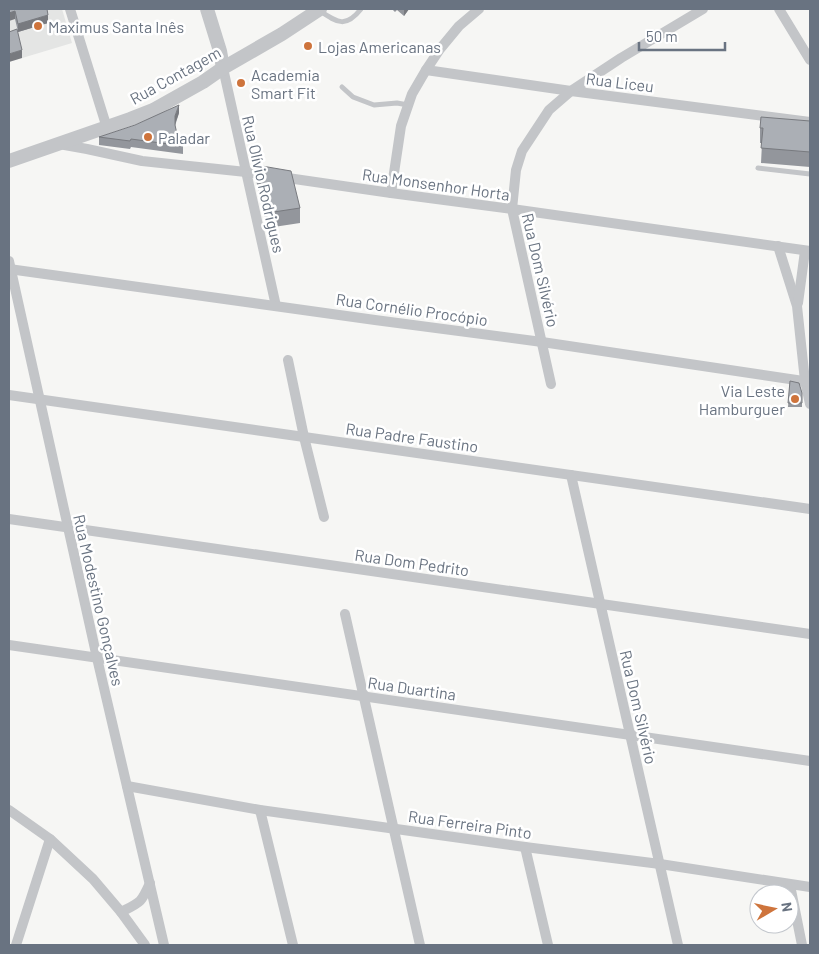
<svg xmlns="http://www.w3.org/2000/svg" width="819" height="954" viewBox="0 0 819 954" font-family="Barlow,sans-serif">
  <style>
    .built { fill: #e4e5e4 }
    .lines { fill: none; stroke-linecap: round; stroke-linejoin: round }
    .service { stroke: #c3c5c8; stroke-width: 5 }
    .minor { stroke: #c3c5c8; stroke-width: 10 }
    .tertiary { stroke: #c3c5c8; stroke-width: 14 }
    .wall { fill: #93969c }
    .shaded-wall { fill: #787a7f }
    .building { fill: #abafb5; stroke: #787a7f }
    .poi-dot { fill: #ce743c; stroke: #fff; stroke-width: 2 }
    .labels { text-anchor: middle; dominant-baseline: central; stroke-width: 5; stroke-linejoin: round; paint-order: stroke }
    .poi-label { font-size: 16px; fill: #697381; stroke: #fff; text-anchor: start }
    .street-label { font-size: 16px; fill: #697381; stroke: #fff }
  </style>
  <rect width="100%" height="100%" fill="#f6f6f4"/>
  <polygon class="built" points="9,9 62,9 72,43 9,62"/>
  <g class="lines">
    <g class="service">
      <path d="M 320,11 C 338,23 346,28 361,9"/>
      <polyline points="342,87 353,97 374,105 397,103 408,105"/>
      <polyline points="758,168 810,174"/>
    </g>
    <g class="minor">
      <polyline points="70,9 107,128"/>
      <polyline points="779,9 810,60"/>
      <polyline points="223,68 276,306"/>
      <polyline points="426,70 571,91 810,122"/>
      <polyline points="59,144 87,149 142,161 246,172 391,193 512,209 810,251"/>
      <polyline points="391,193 401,126 412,94 426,70 440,49 459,26 479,9"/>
      <polyline points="778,246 797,306 805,381 810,404"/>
      <polyline points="9,261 97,658 164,945"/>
      <polyline points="9,269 375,320 542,342 810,382"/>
      <polyline points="798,303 805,251"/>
      <polyline points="288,360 304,437 324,517"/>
      <polyline points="551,384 512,209 516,170 522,151 549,110 571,91 621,58 703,9"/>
      <polyline points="9,395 810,509"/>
      <polyline points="571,475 678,945"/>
      <polyline points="9,519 810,634"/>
      <polyline points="345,614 420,945"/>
      <polyline points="9,645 810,761"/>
      <polyline points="127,786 260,810 525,847 660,864 810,887"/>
      <polyline points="9,810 50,839 93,879 121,912 145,945"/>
      <polyline points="260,810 293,945"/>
      <polyline points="525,847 548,945"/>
      <polyline points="790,885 802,945"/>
      <path d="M 121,912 C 141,902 141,903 150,883"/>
      <polyline points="16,945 50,839"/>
    </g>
    <g class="tertiary">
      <polyline points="207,9 220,51 223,68"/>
      <polyline points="9,161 130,119 153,110 203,82 223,68 282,34 320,9"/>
    </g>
  </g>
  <g class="wall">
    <polygon points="9,9 48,23 18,32 15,19"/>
    <polygon points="392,9 409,9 404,16 397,10 395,12"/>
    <polygon points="179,113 175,126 177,134 183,146 183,154 131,147 130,149 99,145 99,137"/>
    <polygon points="810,121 810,167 761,163 762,143 760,143 760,128"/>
    <polygon points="256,165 300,208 300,223 267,228 256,180"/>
    <polygon points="790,381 802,393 802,407 788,407"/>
  </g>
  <g class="shaded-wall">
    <polygon points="404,9 409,9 404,16"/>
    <polygon points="15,11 15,19 9,21 9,13"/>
    <polygon points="48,15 48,23 18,32 18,24"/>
    <polygon points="22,50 22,58 9,62 9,54"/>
    <polygon points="179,105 179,113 175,124 175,116"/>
  </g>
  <g class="building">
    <polygon points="9,9 47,9 48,15 18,24 15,11 9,13"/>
    <polygon points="17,29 22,50 9,54 9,32"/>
    <polygon points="179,105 175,116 175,125 177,134 183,146 131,139 130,141 99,137 135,125"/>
    <polygon points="761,117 810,121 810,152 761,148 763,128 760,128"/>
    <polygon points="256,165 291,171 300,208 267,213"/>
    <polygon points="790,381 799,383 802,393 802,403 788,403"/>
  </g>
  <g class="poi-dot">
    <circle cx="38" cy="26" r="5"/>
    <circle cx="308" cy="46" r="5"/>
    <circle cx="241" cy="83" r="5"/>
    <circle cx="148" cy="137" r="5"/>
    <circle cx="795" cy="399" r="5"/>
  </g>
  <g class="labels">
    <g class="poi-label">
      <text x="48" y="26">Maximus Santa Inês</text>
      <text x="318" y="46">Lojas Americanas</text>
      <text x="251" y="74">Academia<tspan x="251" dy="18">Smart Fit</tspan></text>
      <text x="158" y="137">Paladar</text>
      <text x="785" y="390" text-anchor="end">Via Leste<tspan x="785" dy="18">Hamburguer</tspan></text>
    </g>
    <g class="street-label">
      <text transform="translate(175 75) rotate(-29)">Rua Contagem</text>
      <text transform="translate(620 82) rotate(7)">Rua Liceu</text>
      <text transform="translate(264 184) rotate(77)">Rua Olívio Rodrigues</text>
      <text transform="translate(436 184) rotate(8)">Rua Monsenhor Horta</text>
      <text transform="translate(541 270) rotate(77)">Rua Dom Silvério</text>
      <text transform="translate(412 309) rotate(8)">Rua Cornélio Procópio</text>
      <text transform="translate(412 437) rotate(8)">Rua Padre Faustino</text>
      <text transform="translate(412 562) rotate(8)">Rua Dom Pedrito</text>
      <text transform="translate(99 600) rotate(77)">Rua Modestino Gonçalves</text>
      <text transform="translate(412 688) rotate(8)">Rua Duartina</text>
      <text transform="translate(639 707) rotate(77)">Rua Dom Silvério</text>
      <text transform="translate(470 824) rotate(8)">Rua Ferreira Pinto</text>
    </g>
  </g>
  <rect width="819" height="954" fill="none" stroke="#697381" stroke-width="20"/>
  <g transform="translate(774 909) rotate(81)"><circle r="24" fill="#ffffff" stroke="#c3c7cd"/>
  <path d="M0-4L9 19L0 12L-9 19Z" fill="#ce743c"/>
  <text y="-8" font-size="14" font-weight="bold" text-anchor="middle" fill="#697381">N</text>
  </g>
  <path d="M639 42v8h86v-8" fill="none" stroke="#697381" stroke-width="2.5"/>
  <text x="646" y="42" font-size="15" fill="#697381" stroke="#ffffff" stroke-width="4" paint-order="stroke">50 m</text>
</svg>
